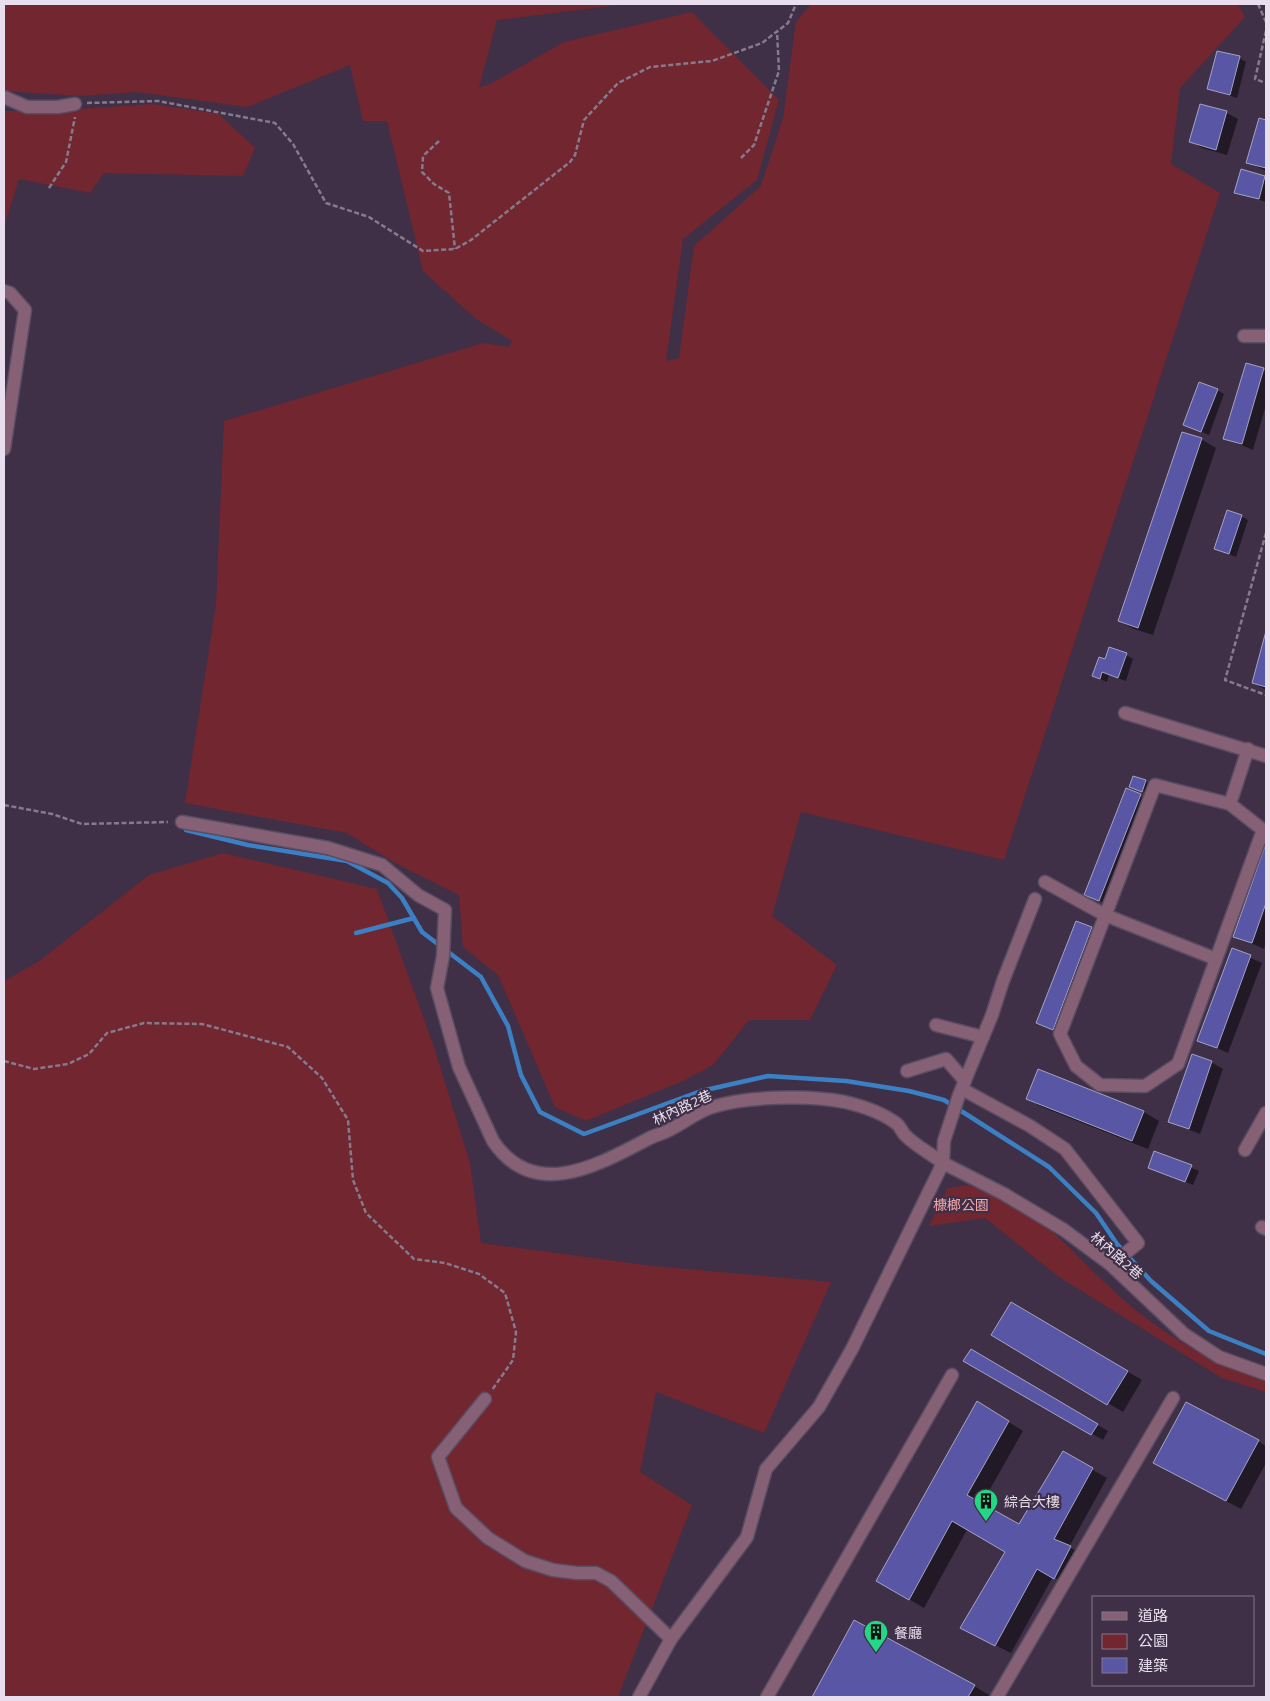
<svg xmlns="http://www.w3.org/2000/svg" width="1270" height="1701" viewBox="0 0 1270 1701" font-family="'Titillium Web','Noto Sans TC',sans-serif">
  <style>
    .green { fill: #72262f }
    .shadow { fill: #0007 }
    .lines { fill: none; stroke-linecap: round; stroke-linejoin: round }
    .stream { stroke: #3c80c4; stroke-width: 4.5 }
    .building { fill: #5956a6; stroke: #a2a4c3 }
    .minor-casing { stroke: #5a4c62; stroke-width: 15 }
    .path { stroke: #867a8d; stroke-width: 2.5; stroke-dasharray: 5 2.5; stroke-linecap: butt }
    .minor { stroke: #866175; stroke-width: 12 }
    .labels { text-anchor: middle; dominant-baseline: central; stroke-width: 4.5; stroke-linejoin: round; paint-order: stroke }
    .street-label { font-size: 14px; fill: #e8deed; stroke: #3f3047 }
    .park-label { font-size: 14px; fill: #f5a7aa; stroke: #3f3047 }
    .poi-label { font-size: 14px; fill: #e8deed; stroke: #3f3047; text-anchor: start }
  </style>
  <rect width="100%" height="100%" fill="#3f3047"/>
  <g class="green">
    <polygon points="4,4 627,4 497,20 479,88 492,83 564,42 692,12 779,100 757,180 683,239 666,361 679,358 694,246 761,186 783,118 796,22 811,4 1238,4 1245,17 1180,88 1171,164 1220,193 1004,860 801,812 772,916 837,965 810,1020 749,1020 713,1065 685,1080 586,1121 555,1107 498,975 463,947 459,895 395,863 347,833 185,803 216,605 224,421 483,343 509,347 512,341 476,319 423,271 387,121 363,121 350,65 247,107 137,92 80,96 4,91"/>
    <polygon points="152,104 219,114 255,148 243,176 104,173 90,193 19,179 4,227 4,111 49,111"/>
    <polygon points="223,853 377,889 434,1047 470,1163 481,1243 653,1266 831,1282 764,1433 656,1392 640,1472 692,1505 618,1697 4,1697 4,981 38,962 149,875"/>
    <path d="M 969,1185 C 991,1196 1017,1205 1037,1219 C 1061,1237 1081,1260 1103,1281 C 1149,1326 1205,1361 1266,1382 L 1266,1392 L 1222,1378 L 1059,1277 L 985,1218 L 929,1226 L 948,1188 Z"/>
  </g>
  <g class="shadow">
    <polygon points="1239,58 1246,62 1237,98 1209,89"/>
    <polygon points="1201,105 1227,113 1238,119 1227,155 1202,148 1190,141"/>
    <polygon points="1260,119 1266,121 1266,171 1247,162"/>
    <polygon points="1242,171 1266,178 1266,202 1236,192"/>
    <polygon points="1247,365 1266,371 1266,405 1253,450 1225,438"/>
    <polygon points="1217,390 1224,394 1209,435 1184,425"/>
    <polygon points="1201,439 1216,448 1153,635 1134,629 1119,621"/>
    <polygon points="1241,516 1248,520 1236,557 1215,549"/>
    <polygon points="1266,635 1266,690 1253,683"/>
    <polygon points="1126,655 1133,659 1126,681 1109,675 1107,682 1093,676 1105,661"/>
    <polygon points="1134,777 1149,783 1145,792 1134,788"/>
    <polygon points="1126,790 1152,802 1111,906 1085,894"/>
    <polygon points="1266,846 1266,941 1264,949 1235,936"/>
    <polygon points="1076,923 1103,935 1064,1035 1037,1023"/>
    <polygon points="1233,950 1262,963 1228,1053 1199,1040"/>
    <polygon points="1211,1062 1223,1069 1200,1134 1170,1122"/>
    <polygon points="1038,1071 1144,1112 1159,1121 1148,1149 1042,1107 1027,1099"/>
    <polygon points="1155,1153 1199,1171 1193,1185 1150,1167"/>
    <polygon points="1012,1303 1142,1380 1123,1412 993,1335"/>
    <polygon points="982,1357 1108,1431 1103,1440 964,1360"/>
    <polygon points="993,1412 1023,1431 981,1505 1020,1526 1063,1453 1107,1478 1011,1653 977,1636 1006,1552 968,1528 924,1608 878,1581"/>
    <polygon points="1258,1441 1266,1446 1266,1463 1241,1509 1170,1471"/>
    <polygon points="1071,1548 1085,1556 1069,1586 1055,1578"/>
    <polygon points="855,1622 974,1686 989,1695 988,1697 814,1697"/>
  </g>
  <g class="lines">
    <g class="stream">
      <polyline points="186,830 248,845 347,861 388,883 402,898 422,932 481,977 508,1026 521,1075 540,1112 584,1134 701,1091 768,1076 846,1081 909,1091 944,1100 1049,1167 1096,1213 1117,1244 1151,1281 1209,1331 1266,1354"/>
      <polyline points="356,933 414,918"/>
    </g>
  </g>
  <g class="building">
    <polygon points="1217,51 1240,56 1230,95 1207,89"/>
    <polygon points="1200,104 1227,111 1216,150 1189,142"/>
    <polygon points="1259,118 1266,120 1266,168 1246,163"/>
    <polygon points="1241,169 1265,176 1259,199 1234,193"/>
    <polygon points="1246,363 1264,368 1242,444 1223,439"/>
    <polygon points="1199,382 1218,389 1201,432 1183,425"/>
    <polygon points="1182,432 1202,438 1138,628 1118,621"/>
    <polygon points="1227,510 1242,515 1229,554 1214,549"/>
    <polygon points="1266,631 1266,687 1252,683"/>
    <polygon points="1109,647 1127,653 1118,678 1102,672 1100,679 1092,676 1099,657 1105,659"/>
    <polygon points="1133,776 1146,780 1142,792 1129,787"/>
    <polygon points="1126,788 1141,794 1099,901 1084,895"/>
    <polygon points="1266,843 1266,903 1252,943 1233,937"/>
    <polygon points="1076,921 1092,927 1053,1030 1036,1023"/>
    <polygon points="1232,948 1251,955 1217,1048 1197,1041"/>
    <polygon points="1192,1054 1212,1061 1189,1129 1168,1122"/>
    <polygon points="1038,1069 1144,1111 1132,1141 1026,1099"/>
    <polygon points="1154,1151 1192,1165 1185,1182 1148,1168"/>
    <polygon points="1011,1302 1128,1371 1107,1405 991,1335"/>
    <polygon points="971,1349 1098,1424 1091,1435 963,1361"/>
    <polygon points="977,1401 1009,1421 967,1495 1019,1524 1063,1451 1093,1468 1054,1539 1071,1546 1054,1579 1037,1569 995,1646 960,1628 1005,1552 952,1521 909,1600 876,1581"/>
    <polygon points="1186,1402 1259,1440 1226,1501 1153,1463"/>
    <polygon points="854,1620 975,1685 968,1697 812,1697"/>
  </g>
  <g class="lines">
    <defs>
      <g id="minor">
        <polyline points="4,97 27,107 58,107 75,104"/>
        <polyline points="4,291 10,293 25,310 4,449"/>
        <polyline points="1244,336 1266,336"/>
        <polyline points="1125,713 1266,756"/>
        <polyline points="1230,804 1263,830 1178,1064 1145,1086 1100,1085 1076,1066 1060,1034 1155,785 1230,804 1248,749"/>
        <path d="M 182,822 L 328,848 L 382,865 L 418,895 L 445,910 L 443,956 L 437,988 L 459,1067 L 493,1141 C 534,1202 598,1165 648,1139 C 655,1135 662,1134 669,1130 C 684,1123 696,1112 712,1107 C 748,1096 808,1095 845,1102 C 862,1106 883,1113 897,1124 C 901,1127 902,1133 906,1136 C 916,1146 931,1154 943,1163"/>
        <polyline points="1045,882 1105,915 1216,959"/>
        <polyline points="936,1025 983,1037"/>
        <polyline points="907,1071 946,1059 965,1081"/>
        <polyline points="962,1089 1030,1126 1065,1149 1138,1243 1111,1265"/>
        <polyline points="1245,1150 1266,1113"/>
        <polyline points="943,1163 944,1141 959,1095 992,1015 1003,981 1035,899"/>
        <polyline points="1262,1227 1266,1229"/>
        <polyline points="485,1399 438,1457 456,1508 488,1538 525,1561 553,1570 577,1573 596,1573 611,1581 671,1639"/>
        <polyline points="639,1697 671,1639 747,1537 766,1469 819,1407 852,1349 943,1163 1004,1194 1064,1230 1111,1265 1184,1334 1219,1357 1266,1374"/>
        <polyline points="767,1697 952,1375"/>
        <polyline points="997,1697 1173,1398"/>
      </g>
    </defs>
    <use href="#minor" class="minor-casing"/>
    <g class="path">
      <polyline points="1258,4 1266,22"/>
      <polyline points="1266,31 1255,79 1266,83"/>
      <polyline points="87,103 158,101 275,123 293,144 326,203 369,217 423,251 455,249 471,240 570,162 575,155 584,120 618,83 650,67 712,61 762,43 788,23 796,4"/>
      <polyline points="439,141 423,156 422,172 434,184 449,193 455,249"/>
      <polyline points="741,158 754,145 779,71 777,31"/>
      <polyline points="49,188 66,162 75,117"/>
      <polyline points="1266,533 1225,680 1266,695"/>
      <polyline points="4,805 52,814 82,824 168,822"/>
      <polyline points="4,1061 34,1069 68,1064 89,1054 107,1033 144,1023 202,1024 288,1047 322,1078 348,1120 353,1180 366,1213 414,1259 445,1263 479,1274 505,1293 516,1332 513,1360 492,1390"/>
    </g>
    <use href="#minor" class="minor"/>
  </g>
  <defs>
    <symbol id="building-pin" viewBox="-11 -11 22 30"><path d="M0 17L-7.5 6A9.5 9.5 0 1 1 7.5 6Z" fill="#22d887" stroke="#3f3047"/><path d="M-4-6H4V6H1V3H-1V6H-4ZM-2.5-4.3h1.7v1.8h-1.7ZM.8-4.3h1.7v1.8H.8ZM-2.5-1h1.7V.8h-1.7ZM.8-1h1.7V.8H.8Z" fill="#111"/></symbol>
  </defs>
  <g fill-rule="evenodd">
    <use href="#building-pin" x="972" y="1487" width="28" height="38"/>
    <use href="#building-pin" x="862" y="1618" width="28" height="38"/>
  </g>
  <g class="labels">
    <g class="street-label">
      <text transform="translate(682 1107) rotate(-25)">林內路2巷</text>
      <text transform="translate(1117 1255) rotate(41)">林內路2巷</text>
    </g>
    <g class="park-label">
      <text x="961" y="1204">槺榔公園</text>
    </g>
    <g class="poi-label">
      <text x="1004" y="1501">綜合大樓</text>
      <text x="894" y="1632">餐廳</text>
    </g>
  </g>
  <rect width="1270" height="1701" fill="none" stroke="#e8deed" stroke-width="10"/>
  <rect x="1092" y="1596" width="162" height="90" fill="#3f3047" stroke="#837689"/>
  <rect x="1102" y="1612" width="25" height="8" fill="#866175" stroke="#837689"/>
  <text x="1138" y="1621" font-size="15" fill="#e8deed">道路</text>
  <rect x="1102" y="1634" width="25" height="15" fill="#72262f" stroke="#837689"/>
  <text x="1138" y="1646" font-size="15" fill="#e8deed">公園</text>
  <rect x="1102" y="1658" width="25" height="15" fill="#5956a6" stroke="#837689"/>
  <text x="1138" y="1671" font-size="15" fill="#e8deed">建築</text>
</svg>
